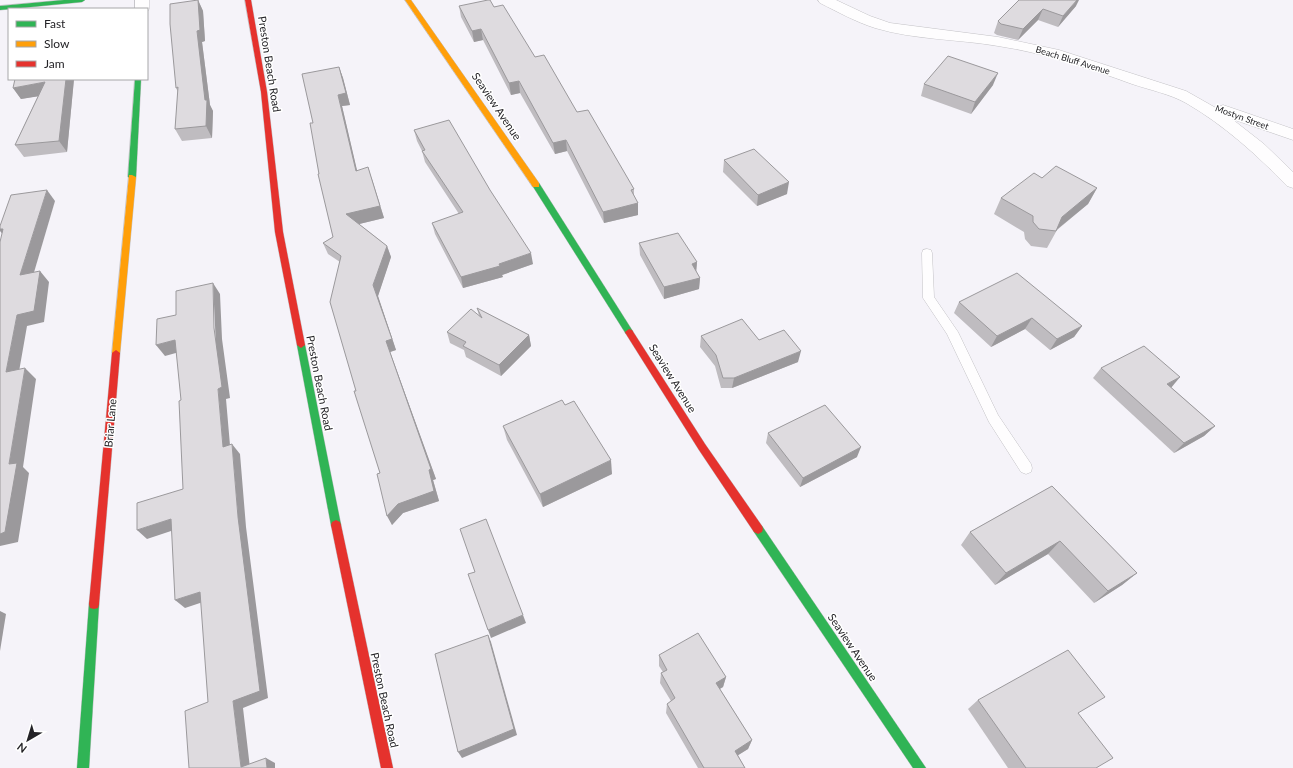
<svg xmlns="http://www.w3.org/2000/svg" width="1293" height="768" viewBox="0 0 1293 768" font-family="Lato,sans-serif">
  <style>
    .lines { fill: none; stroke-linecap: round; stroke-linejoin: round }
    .lane-casing { stroke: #c3c2c6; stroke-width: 1 }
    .street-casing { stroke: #c3c2c6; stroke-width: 1 }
    .fast-casing { stroke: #c3c2c6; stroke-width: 1 }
    .slow-casing { stroke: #c3c2c6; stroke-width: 1 }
    .jam-casing { stroke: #c3c2c6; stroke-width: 1 }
    .lane { fill: #fefdfe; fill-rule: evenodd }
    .street { fill: #fefdfe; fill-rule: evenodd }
    .fast { fill: #30b455; fill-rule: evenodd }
    .slow { fill: #ff9f0a; fill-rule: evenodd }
    .jam { fill: #e5322d; fill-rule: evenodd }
    .wall { fill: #bfbcc0 }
    .shaded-wall { fill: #9b999c }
    .building { fill: #dedbdf; stroke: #9b999c }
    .labels { text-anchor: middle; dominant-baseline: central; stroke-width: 3; stroke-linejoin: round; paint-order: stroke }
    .far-street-label { font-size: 9px; fill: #242327; stroke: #fff }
    .street-label { font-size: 11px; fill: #242327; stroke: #fff }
  </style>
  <rect width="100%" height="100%" fill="#f5f3f9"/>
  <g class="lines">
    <defs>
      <polygon id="lane" points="927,249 931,250 932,253 934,297 958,332 998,415 1031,464 1032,468 1031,472 1026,474 1021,472 989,422 947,334 923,298 922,253 923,250"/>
      <g id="street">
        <polygon points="135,0 149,0 149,9 147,12 147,9 135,9"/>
        <path d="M 818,0 L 836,0 L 870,16 L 890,23 L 998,37 L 1059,50 L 1186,91 L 1216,108 L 1223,105 L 1229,107 L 1293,129 L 1293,140 L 1232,119 L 1264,144 L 1293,172 L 1293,188 L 1287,186 C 1257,155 1224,125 1186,103 C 1170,94 1150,90 1132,84 C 1088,68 1045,53 998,46 C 958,39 915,40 875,28 C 856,22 838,12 820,3 Z"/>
      </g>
      <g id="fast">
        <polygon points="64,0 85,0 82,2 0,10 0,6"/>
        <polygon points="135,79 141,79 136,177 132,179 128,177"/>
        <polygon points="533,183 539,183 632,330 633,332 632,334 626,334 532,185"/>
        <polygon points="301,342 305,345 341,525 340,528 336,530 332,528 331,525 297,345"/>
        <polygon points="758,524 762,526 926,768 913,768 754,532 753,529 754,526"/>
        <polygon points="94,599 98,600 99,604 89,768 77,768 89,604 90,600"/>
      </g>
      <g id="slow">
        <polygon points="405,0 411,0 539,183 539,187 533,187"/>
        <polygon points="129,175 132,175 136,177 120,353 116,356 112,353"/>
      </g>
      <g id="jam">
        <polygon points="245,0 251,0 267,92 283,232 305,345 301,348 297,345 275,232 261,92"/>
        <polygon points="629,329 632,330 705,444 762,526 763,529 762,532 758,534 754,532 699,450 626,334 625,332"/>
        <polygon points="116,350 120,353 99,604 98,608 94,609 90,608 89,604 112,353"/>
        <polygon points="336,520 340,522 341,525 393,768 381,768 331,525 332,522"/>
      </g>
    </defs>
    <use href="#lane" class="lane-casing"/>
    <use href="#street" class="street-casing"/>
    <use href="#fast" class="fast-casing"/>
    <use href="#slow" class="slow-casing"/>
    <use href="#jam" class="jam-casing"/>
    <use href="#lane" class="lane"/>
    <use href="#street" class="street"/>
    <use href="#fast" class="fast"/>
    <use href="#slow" class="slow"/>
    <use href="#jam" class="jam"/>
  </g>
  <g class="wall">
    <polygon points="198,0 203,11 205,41 202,42 210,105 213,111 212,138 182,141 175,129 178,92 176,88"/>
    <polygon points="1019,0 1076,6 1058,27 1038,20 1018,40 997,35 994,33 998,21"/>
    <polygon points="459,6 494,7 535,57 577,112 634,189 634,195 638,215 604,223 567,151 555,154 520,93 511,95 483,40 474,42 461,17"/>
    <polygon points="339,67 343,78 350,105 342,106 357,171 372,179 384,218 359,224 387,246 391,257 378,296 396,350 390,352 436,479 433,480 439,501 403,513 392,525 380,473 356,391 340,262 328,254 323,243 333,237 319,174 313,123"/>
    <polygon points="74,79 67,152 24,157 15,145 38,96 21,99 13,88"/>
    <polygon points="924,84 993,85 971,114 921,96"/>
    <polygon points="414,130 533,264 502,275 503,277 463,288 435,234 432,223 459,214 425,162 422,151 417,141"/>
    <polygon points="724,160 787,194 757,206 723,172"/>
    <polygon points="1042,178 1097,188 1088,204 1057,230 1047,248 1031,246 1025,239 1024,232 994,214 1001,198"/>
    <polygon points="639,243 697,262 696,271 700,278 699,289 664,299 640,255"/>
    <polygon points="959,302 1082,326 1074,337 1050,350 1025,329 991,347 954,313"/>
    <polygon points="477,308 529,335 531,346 501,376 466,357 464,350 450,343 447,332 479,316"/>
    <polygon points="701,336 759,340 798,362 732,388 721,388 715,366 700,347"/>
    <polygon points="1101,368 1171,387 1215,426 1204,436 1174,453 1093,378"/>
    <polygon points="503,426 612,474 543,507 507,440"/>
    <polygon points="768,433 857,457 800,487 766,443"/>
    <polygon points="1052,486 1137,573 1122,585 1094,603 1048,554 995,585 961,545 970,532"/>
    <polygon points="659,655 726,677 723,687 720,689 752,740 748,749 738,755 745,768 698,768 666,713 667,704 671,701 660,683 661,673 663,672 659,666"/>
    <polygon points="978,700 1078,713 1096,768 1008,768 968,709"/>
  </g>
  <g class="shaded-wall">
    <polygon points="198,0 203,11 205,41 202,42 210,105 213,111 212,138 206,126 197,31"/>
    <polygon points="1077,0 1079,0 1076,6 1058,27 1063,16"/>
    <polygon points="1043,9 1038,20 1018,40 1023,29"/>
    <polygon points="481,29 483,40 474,42 472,31"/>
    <polygon points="339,67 343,78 350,105 342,106 360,183 356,171 338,95"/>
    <polygon points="998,73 993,85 971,114 975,102"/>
    <polygon points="66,79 74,79 67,152 59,141"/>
    <polygon points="519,81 520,93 511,95 509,83"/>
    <polygon points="45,82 53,94 21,99 13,88"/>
    <polygon points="566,140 567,151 555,154 553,143"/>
    <polygon points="368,167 384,218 351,226 346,214"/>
    <polygon points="789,182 787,194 757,206 758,195"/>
    <polygon points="1097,188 1088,204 1055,231 1062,217"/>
    <polygon points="47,190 55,201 30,286 20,275"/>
    <polygon points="638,203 638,215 604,223 603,212"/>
    <polygon points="0,229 3,229 8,241 0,231"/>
    <polygon points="387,246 391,257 378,296 396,350 390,352 436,479 433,480 439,501 403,513 392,525 387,516 373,285"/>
    <polygon points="531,253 533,264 502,275 503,277 463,288 461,277"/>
    <polygon points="697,262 696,274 692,264"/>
    <polygon points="40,271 49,282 44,322 27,326 17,383 6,372 17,315"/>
    <polygon points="700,278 699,289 664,299 664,287"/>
    <polygon points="213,283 220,294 222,339 230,398 226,399 231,457 223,447 218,389"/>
    <polygon points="1032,318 1025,329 991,347 997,336"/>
    <polygon points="1082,326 1074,337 1050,350 1057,339"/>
    <polygon points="529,335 531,346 501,376 499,365"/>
    <polygon points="175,340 183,351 165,356 156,345"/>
    <polygon points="801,351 798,362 732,388 734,378"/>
    <polygon points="25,368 36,379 23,467 29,473 18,542 0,546 0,534 9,464"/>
    <polygon points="1180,377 1171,388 1167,384"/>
    <polygon points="1215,426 1204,436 1174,453 1184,443"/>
    <polygon points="232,444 240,454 246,527 268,698 243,708 250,768 241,767 233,701 238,517"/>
    <polygon points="861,447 857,457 800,487 803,478"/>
    <polygon points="611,460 612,474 543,507 540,494"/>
    <polygon points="171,519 180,528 147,539 137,530"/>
    <polygon points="1060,541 1048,554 995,585 1006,573"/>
    <polygon points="1137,573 1122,585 1094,603 1108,591"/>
    <polygon points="200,592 209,600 185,608 175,600"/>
    <polygon points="0,611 6,614 0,651"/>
    <polygon points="523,615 526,623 491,638 488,630"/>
    <polygon points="488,635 491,642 517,735 462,758 458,752"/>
    <polygon points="726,677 723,687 714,692 716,683"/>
    <polygon points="752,740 748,749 732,759 735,751"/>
    <polygon points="266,758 275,763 275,768 267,768"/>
  </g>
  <g class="building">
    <polygon points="198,0 200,30 197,31 205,100 207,100 206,126 175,129 178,87 176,88 170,24 170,4"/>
    <polygon points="488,0 490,0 494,7 503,5 535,57 544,55 577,112 588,110 634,189 631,190 638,203 603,212 566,140 553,143 519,81 509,83 481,29 472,31 459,6"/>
    <polygon points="1019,0 1077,0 1063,16 1043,9 1023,29 1001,24 998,21"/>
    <polygon points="948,56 998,73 975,102 924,84"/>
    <polygon points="339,67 346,93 338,95 356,171 368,167 380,206 346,214 387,246 373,285 392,339 386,341 431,469 429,470 434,491 398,504 387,516 377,474 380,473 354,391 356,391 330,302 341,256 323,243 333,237 318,174 319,174 310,123 313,123 302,74"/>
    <polygon points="15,79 66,79 59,141 15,145 45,82 13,88"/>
    <polygon points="449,120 490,190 531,253 499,264 500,266 461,277 432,223 463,212 422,151 425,150 414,130"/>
    <polygon points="754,149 789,182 758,195 724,160"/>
    <polygon points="1056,166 1097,188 1062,217 1056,231 1039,229 1033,222 1033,216 1001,198 1034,173 1042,178"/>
    <polygon points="47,190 20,275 40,271 34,311 17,315 6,372 25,368 9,464 17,463 5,532 0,534 0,242 3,229 0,229 0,226 11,195"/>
    <polygon points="678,233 697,262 692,264 700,278 664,287 639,243"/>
    <polygon points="1017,273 1082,326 1057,339 1032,318 997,336 959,302"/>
    <polygon points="213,283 214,328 222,387 218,389 223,447 232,444 238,517 260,691 233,701 241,767 266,758 267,768 189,768 185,711 208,702 200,592 175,600 171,519 137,530 137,503 183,489 179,401 181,400 175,340 156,345 157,319 176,315 176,291"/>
    <polygon points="477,308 529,335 499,365 463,346 466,342 447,332 471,309 482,318"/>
    <polygon points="742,319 759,340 784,330 801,351 734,378 723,378 716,355 701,336"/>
    <polygon points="1144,346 1180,377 1167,384 1215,426 1184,443 1101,368"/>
    <polygon points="562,400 565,405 574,401 611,460 540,494 503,426"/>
    <polygon points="825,405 861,447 803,478 768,433"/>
    <polygon points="1052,486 1137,573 1108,591 1060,541 1006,573 970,532"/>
    <polygon points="486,519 523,615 488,630 468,574 475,572 460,529"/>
    <polygon points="698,633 726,677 716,683 752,740 735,751 745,768 704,768 667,704 675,698 661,673 667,670 659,655"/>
    <polygon points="488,635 514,729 458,752 435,654"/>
    <polygon points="1068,650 1105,697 1078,713 1113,758 1096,768 1026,768 978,700"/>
  </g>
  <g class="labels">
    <g class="far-street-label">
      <text transform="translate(1073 60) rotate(17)">Beach Bluff Avenue</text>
      <text transform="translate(1242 117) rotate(20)">Mostyn Street</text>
    </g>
    <g class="street-label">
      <text transform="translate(270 64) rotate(81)">Preston Beach Road</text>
      <text transform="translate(497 106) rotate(56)">Seaview Avenue</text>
      <text transform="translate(673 378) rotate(58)">Seaview Avenue</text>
      <text transform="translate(320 383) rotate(79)">Preston Beach Road</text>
      <text transform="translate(110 423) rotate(-85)">Briar Lane</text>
      <text transform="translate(853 647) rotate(56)">Seaview Avenue</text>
      <text transform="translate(385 700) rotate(78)">Preston Beach Road</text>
    </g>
  </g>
  <rect x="8" y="8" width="140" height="72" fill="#ffffff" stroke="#a7a7a9"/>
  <rect x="16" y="21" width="20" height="6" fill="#30b455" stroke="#a7a7a9"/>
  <text x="44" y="28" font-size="12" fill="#242327">Fast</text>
  <rect x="16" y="41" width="20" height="6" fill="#ff9f0a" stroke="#a7a7a9"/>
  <text x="44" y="48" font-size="12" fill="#242327">Slow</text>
  <rect x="16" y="61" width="20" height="6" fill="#e5322d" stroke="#a7a7a9"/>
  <text x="44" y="68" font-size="12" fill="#242327">Jam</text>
  <g transform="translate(28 740) rotate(218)" stroke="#ffffff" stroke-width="3" paint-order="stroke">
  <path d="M0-3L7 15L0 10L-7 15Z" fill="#242327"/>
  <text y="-6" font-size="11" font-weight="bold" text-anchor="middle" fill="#242327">N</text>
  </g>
</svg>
